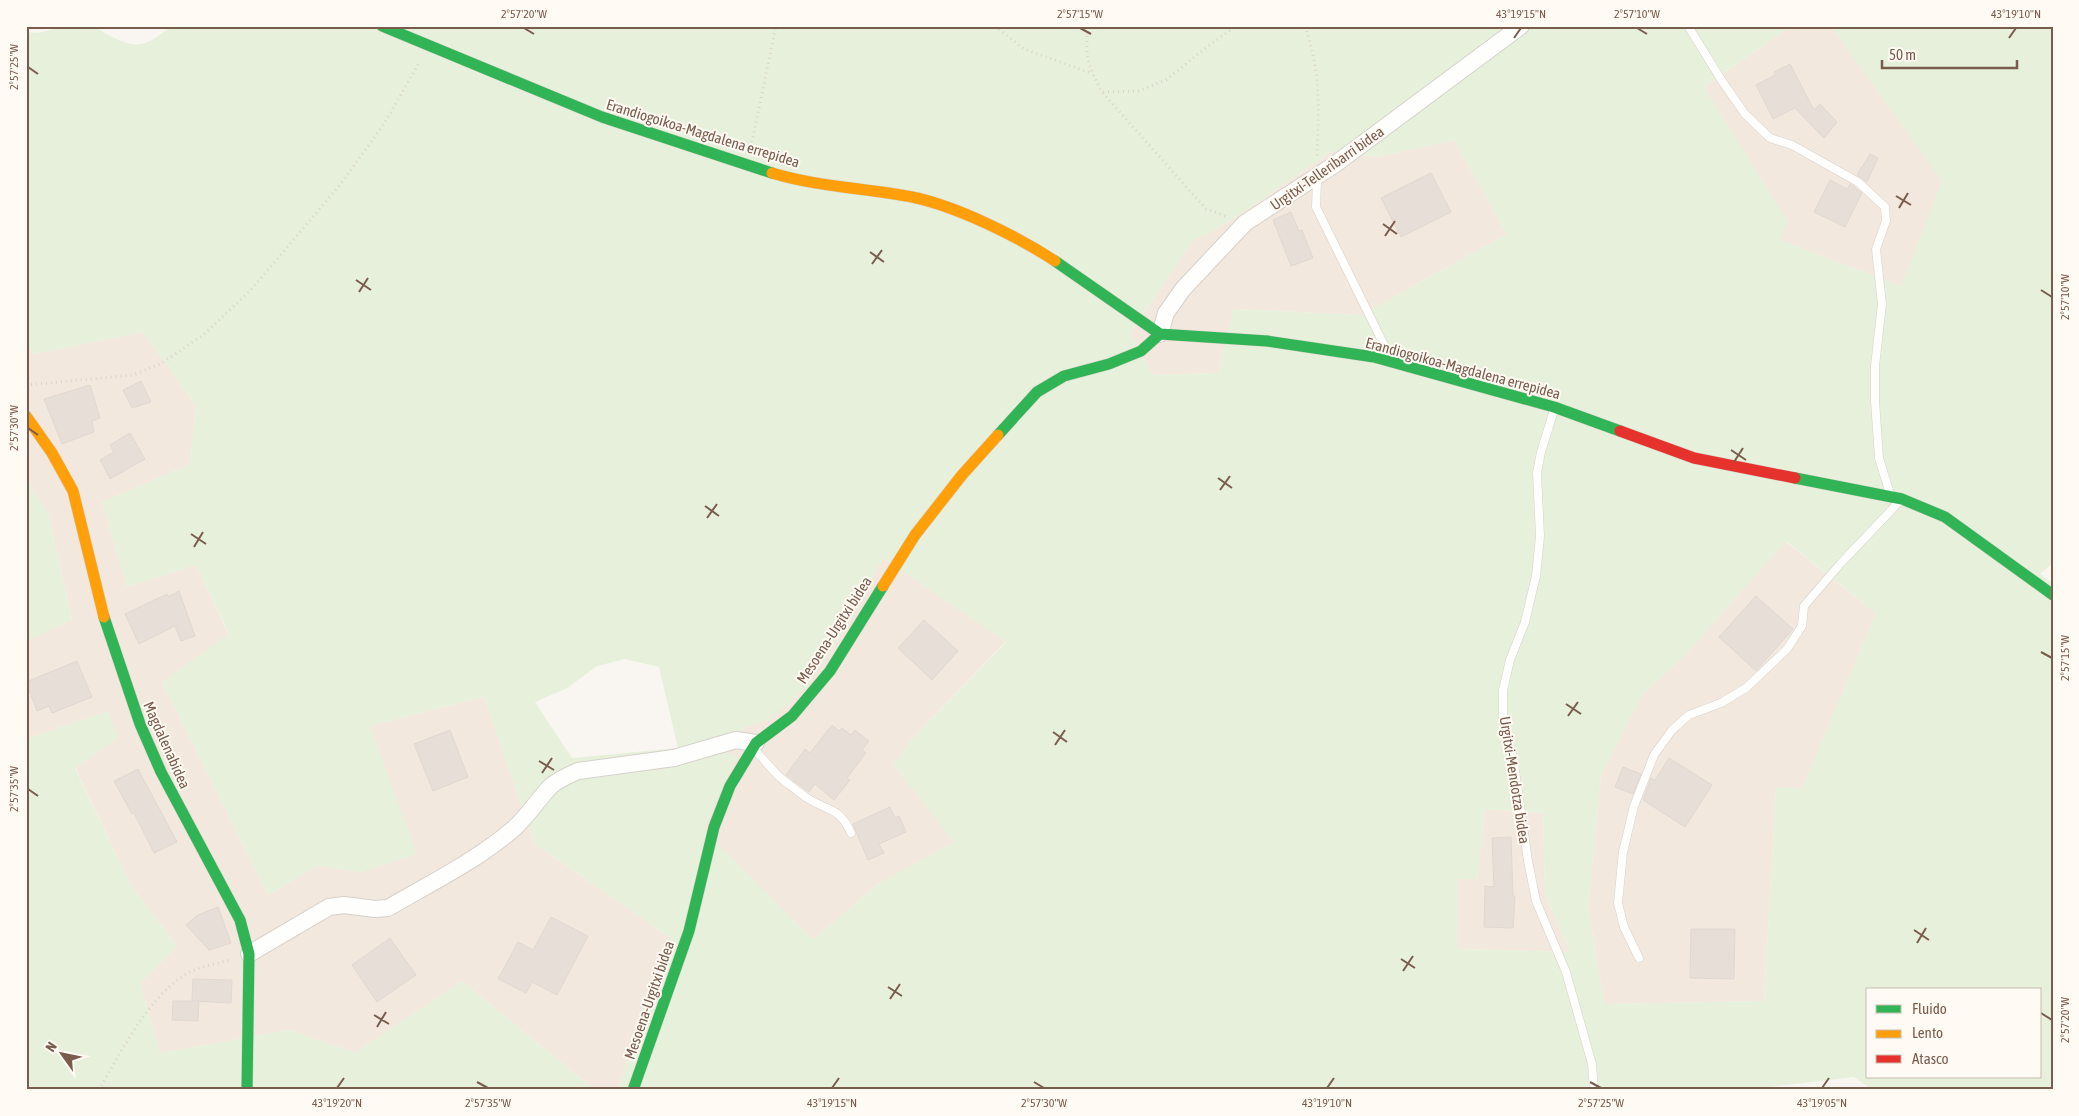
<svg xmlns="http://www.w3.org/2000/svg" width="2079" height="1116" viewBox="0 0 2079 1116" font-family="'Asap Condensed',sans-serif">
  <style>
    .residential { fill: #f2e8de }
    .green { fill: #e7f0db; fill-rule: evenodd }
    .building { fill: #e6ded7; stroke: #e2d8d2 }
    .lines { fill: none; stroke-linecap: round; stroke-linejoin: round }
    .lane-casing { stroke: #d7d1cb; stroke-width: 9 }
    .street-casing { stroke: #d7d1cb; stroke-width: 18 }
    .fast-casing { stroke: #d9d2cb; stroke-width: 12 }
    .slow-casing { stroke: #d9d2cb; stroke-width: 12 }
    .jam-casing { stroke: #d9d2cb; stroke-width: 12 }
    .path { stroke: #dcd5d0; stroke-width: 3; stroke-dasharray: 1 4; stroke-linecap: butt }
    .lane { stroke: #fefefd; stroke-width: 8 }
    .street { stroke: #fefefd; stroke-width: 16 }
    .fast { stroke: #30b455; stroke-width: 11 }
    .slow { stroke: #ff9f0a; stroke-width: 11 }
    .jam { stroke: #e5322d; stroke-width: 11 }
    .ticks { fill: none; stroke: #7a5c4d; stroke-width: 2 }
    .labels { text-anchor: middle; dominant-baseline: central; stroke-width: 4; stroke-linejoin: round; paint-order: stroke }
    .street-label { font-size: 15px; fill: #7a5c4d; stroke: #fffaf3 }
    .neatline { fill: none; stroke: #7a5c4d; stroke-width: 2 }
    .ticks-label { font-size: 12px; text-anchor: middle; fill: #7a5c4d }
  </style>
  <rect width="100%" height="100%" fill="#f9f5f0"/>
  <g class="residential">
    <polygon points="1791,26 1831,26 1943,181 1901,286 1780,240 1704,87"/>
    <polygon points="1454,140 1507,234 1361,315 1234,309 1218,373 1153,375 1130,333 1194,239 1208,234 1242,213 1332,151 1378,157"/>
    <polygon points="143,332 196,406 190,464 102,502 127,587 196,565 229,635 162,682 268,895 317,866 363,872 370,726 484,697 535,844 669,937 618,1090 595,1090 462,981 355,1053 290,1030 160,1053 140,983 177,946 130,884 75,767 117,738 108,711 29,738 26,728 26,642 72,619 48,513 26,479 26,344 34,354"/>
    <polygon points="1785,541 1876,613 1802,790 1776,788 1764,1001 1604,1004 1588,907 1601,775 1642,695 1687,653"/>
    <polygon points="883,558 1006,641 913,738 894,765 955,842 879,883 813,940 702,829 736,758 727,753 744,727 769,720 833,648"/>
    <polygon points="1485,809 1543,813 1545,894 1570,952 1457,949 1458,878 1477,879"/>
  </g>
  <g class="green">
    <path d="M 59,26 C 69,26 81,25 90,26 C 96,27 103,32 108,35 C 138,50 146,47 171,26 L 1791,26 L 1704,87 L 1788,222 L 1780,240 L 1901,286 L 1942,181 L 1831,26 L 2053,26 L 2053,563 L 2040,574 L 2053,583 L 2053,1090 L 1872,1090 L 1854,1077 L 1743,1090 L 618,1090 L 669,937 L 535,844 L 484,697 L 370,726 L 417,854 L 363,872 L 317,866 L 268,895 L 162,682 L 229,634 L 196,565 L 127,587 L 102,502 L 190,464 L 196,406 L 143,332 L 34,354 L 26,344 L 26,32 C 39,34 47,32 59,26 ZM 1454,140 L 1507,234 L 1361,315 L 1234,309 L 1218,373 L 1153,375 L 1130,333 L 1194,239 L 1208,234 L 1242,213 L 1332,151 L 1378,157 ZM 1786,541 L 1876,613 L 1802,789 L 1776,787 L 1764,1001 L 1604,1004 L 1588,907 L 1601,775 L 1642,695 L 1687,653 ZM 883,558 L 1006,642 L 913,738 L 894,765 L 954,842 L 879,883 L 813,940 L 703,829 L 736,758 L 727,752 L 744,727 L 769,720 L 805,688 L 833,648 ZM 625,659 L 659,667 L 678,748 L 572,758 L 535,702 L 567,688 L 597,666 ZM 1485,809 L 1543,813 L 1545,894 L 1570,952 L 1457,949 L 1458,879 L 1477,879 ZM 1868,990 L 2040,990 L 2040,1077 L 1868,1077 Z"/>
    <polygon points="26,479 48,513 72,620 26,642"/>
    <polygon points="108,711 118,738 75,768 130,884 177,946 140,983 160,1053 290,1030 355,1053 462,981 595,1090 26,1090 26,728 29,738"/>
  </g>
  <g class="building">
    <polygon points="1790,64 1814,110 1820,104 1837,122 1824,138 1795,108 1773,119 1756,85 1775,75 1774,72"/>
    <polygon points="1870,154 1878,158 1867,182 1857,175"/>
    <polygon points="1431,173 1451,212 1401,237 1381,198"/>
    <polygon points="1830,180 1847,189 1850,184 1862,193 1845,227 1814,212"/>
    <polygon points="1291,212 1299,231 1302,230 1313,258 1291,266 1273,220"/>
    <polygon points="141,381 151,402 132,408 123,390"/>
    <polygon points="90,385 100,418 92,421 94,432 62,444 44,399"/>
    <polygon points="130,433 145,459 110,479 100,460 114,452 110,445"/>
    <polygon points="179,591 195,636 181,641 175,626 139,644 125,614 167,594 168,597"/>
    <polygon points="1756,596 1793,629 1756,671 1719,637"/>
    <polygon points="924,620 958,651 932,680 898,648"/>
    <polygon points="77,661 92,697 52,713 49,706 37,711 26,682"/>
    <polygon points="832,725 839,731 842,728 851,735 855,730 869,741 862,750 866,753 847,778 850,780 834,800 815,784 809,792 786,775 805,749 810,753"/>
    <polygon points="450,730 468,777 433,791 414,744"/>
    <polygon points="1669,758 1712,785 1685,827 1643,800 1651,778 1655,780"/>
    <polygon points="1623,767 1641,774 1633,794 1615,787"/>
    <polygon points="138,769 177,842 154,853 134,813 132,814 114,781"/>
    <polygon points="890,807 895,818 899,816 906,832 879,844 884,853 868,860 853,824"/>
    <polygon points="1511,837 1513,896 1515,896 1513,928 1484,927 1485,886 1494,887 1492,838"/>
    <polygon points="218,907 231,943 209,950 186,925 198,915"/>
    <polygon points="551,917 588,936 557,995 532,982 526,993 498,979 518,942 533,950"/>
    <polygon points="1691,929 1735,929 1734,979 1690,978"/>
    <polygon points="390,938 416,975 377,1002 352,965"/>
    <polygon points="193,979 232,980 231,1003 192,1001"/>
    <polygon points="173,1001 199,1001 198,1021 172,1020"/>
  </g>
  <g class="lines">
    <defs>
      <g id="lane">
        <polyline points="1688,26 1722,81 1745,114 1770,138 1792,145 1858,182 1885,207 1886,221 1876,249 1882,304 1875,366 1875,401 1879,458 1890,494"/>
        <polyline points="1317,179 1316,207 1389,355"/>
        <polyline points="1554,410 1541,452 1537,473 1540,536 1536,576 1525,622 1510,660 1503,690 1503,718 1513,757 1528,861 1536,901 1566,972 1592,1064 1594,1090"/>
        <path d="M 754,750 C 765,759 772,771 782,779 C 790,785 798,792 807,798 C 827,811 840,807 851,833"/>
        <polyline points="1639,958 1624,927 1618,903 1623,852 1634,806 1654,755 1672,730 1689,715 1721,703 1746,688 1787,649 1802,626 1804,606 1841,563 1899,502"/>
      </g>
      <g id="street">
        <polyline points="1160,334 1166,313 1183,289 1245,223 1334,165 1521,26"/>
        <path d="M 249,954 L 329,907 L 344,905 L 375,909 L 388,908 C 429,884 474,862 511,831 C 527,818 537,800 551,786 C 559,779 569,775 578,771 L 674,758 L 736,740 L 756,743"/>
      </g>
      <g id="fast">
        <polyline points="382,26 602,117 772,173"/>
        <polyline points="1055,261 1160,334 1267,341 1374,357 1554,407 1620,431"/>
        <polyline points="998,435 1037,392 1064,376 1109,364 1141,351 1160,334"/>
        <polyline points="1795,478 1902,499 1945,517 2053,595"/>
        <polyline points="104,617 140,724 161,772 240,920 249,954 247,1090"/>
        <polyline points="633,1090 689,931 714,827 730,786 756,743 792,716 830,671 883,586"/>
      </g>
      <g id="slow">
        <path d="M 772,173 C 818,187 866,188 912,197 C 956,206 1017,236 1055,261"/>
        <polyline points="26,416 52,453 73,491 104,617"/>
        <polyline points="883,586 915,535 962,475 998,435"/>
      </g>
      <polyline id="jam" points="1620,431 1694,458 1795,478"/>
    </defs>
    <use href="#lane" class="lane-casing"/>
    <use href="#street" class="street-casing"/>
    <use href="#fast" class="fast-casing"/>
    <use href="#slow" class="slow-casing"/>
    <use href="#jam" class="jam-casing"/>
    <g class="path">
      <polyline points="995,26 1024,49 1091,73"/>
      <path d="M 1087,26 C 1086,58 1087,64 1102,92 L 1206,209 L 1228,217"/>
      <path d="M 1305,26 C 1321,73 1319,107 1317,156"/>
      <polyline points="1103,92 1138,91 1166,80 1203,50 1236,26"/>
      <polyline points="751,147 776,26"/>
      <polyline points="26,385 133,375 162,363 203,335 250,291 340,185 384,124 420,61"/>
      <path d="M 99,1090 C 120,1053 147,1000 183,976 C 197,967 214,964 230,960"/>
    </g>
    <use href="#lane" class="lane"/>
    <use href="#street" class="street"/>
    <use href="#fast" class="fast"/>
    <use href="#slow" class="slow"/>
    <use href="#jam" class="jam"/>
  </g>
  <path class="ticks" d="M 524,28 L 534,34M 1080,28 L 1091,34M 1637,28 L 1647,34M 1514,38 L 1521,28M 2009,38 L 2016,28M 28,67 L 38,74M 1896,196 L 1911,205M 1899,208 L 1908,193M 1383,224 L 1397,234M 1385,236 L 1395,221M 870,252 L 884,262M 872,264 L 882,250M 356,280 L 371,290M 2041,290 L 2052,297M 359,292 L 368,278M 28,428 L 38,435M 1731,450 L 1746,460M 1734,462 L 1743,448M 1218,478 L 1232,488M 1220,490 L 1230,476M 705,506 L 719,516M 707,518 L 717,504M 191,534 L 206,544M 194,547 L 203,532M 2041,652 L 2052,658M 1566,704 L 1581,714M 1568,716 L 1578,702M 1053,732 L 1067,742M 1055,745 L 1065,730M 539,761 L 554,770M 542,773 L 552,758M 28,789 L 38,796M 1914,930 L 1929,940M 1917,943 L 1926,928M 1401,959 L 1415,968M 1403,971 L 1413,956M 888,987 L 902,996M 890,999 L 900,984M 2041,1013 L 2052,1020M 374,1015 L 389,1024M 377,1027 L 386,1012M 477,1082 L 488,1088M 1034,1082 L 1044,1088M 1590,1082 L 1601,1088M 337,1088 L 344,1078M 832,1088 L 839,1078M 1327,1088 L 1334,1078M 1822,1088 L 1829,1078"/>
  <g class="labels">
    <g class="street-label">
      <text transform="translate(703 133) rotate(17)">Erandiogoikoa-Magdalena errepidea</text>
      <text transform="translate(1327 168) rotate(-35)">Urgitxi-Telleribarri bidea</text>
      <text transform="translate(1463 368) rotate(15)">Erandiogoikoa-Magdalena errepidea</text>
      <text transform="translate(834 630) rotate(-57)">Mesoena-Urgitxi bidea</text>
      <text transform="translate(167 745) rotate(66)">Magdalenabidea</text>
      <text transform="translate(1515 780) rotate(81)">Urgitxi-Mendotza bidea</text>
      <text transform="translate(649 1000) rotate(-71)">Mesoena-Urgitxi bidea</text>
    </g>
  </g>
  <rect width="2079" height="1116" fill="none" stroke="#fffaf3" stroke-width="55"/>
  <rect x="1866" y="988" width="175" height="90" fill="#fffaf3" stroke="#cabbb1"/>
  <rect x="1876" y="1005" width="25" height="8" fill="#30b455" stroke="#cabbb1"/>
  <text x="1912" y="1014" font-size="15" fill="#7a5c4d">Fluido</text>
  <rect x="1876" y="1030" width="25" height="8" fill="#ff9f0a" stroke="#cabbb1"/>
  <text x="1912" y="1038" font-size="15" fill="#7a5c4d">Lento</text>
  <rect x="1876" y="1055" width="25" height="8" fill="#e5322d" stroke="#cabbb1"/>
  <text x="1912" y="1064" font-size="15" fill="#7a5c4d">Atasco</text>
  <g transform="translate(62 1054) rotate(303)" stroke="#fffaf3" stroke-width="4" paint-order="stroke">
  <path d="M0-4L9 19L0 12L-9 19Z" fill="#7a5c4d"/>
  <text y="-8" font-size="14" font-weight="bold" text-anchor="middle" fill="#7a5c4d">N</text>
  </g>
  <path d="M1882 60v8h135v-8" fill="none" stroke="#7a5c4d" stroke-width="2.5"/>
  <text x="1889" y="60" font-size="15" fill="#7a5c4d" stroke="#fffaf3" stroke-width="4" paint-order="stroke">50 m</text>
  <rect x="28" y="28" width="2024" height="1060" class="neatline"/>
  <g class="ticks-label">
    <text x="524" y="18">2°57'20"W</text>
    <text x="1080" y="18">2°57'15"W</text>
    <text x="1521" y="18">43°19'15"N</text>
    <text x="1637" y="18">2°57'10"W</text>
    <text x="2016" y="18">43°19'10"N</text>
    <text transform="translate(14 67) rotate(-90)" y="4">2°57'25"W</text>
    <text transform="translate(2065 297) rotate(-90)" y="4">2°57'10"W</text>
    <text transform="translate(14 428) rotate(-90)" y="4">2°57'30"W</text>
    <text transform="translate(2065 658) rotate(-90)" y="4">2°57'15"W</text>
    <text transform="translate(14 789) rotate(-90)" y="4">2°57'35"W</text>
    <text transform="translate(2065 1020) rotate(-90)" y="4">2°57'20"W</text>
    <text x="337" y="1107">43°19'20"N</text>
    <text x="488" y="1107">2°57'35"W</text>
    <text x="832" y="1107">43°19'15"N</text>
    <text x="1044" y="1107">2°57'30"W</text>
    <text x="1327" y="1107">43°19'10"N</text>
    <text x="1601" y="1107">2°57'25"W</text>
    <text x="1822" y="1107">43°19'05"N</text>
  </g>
</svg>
